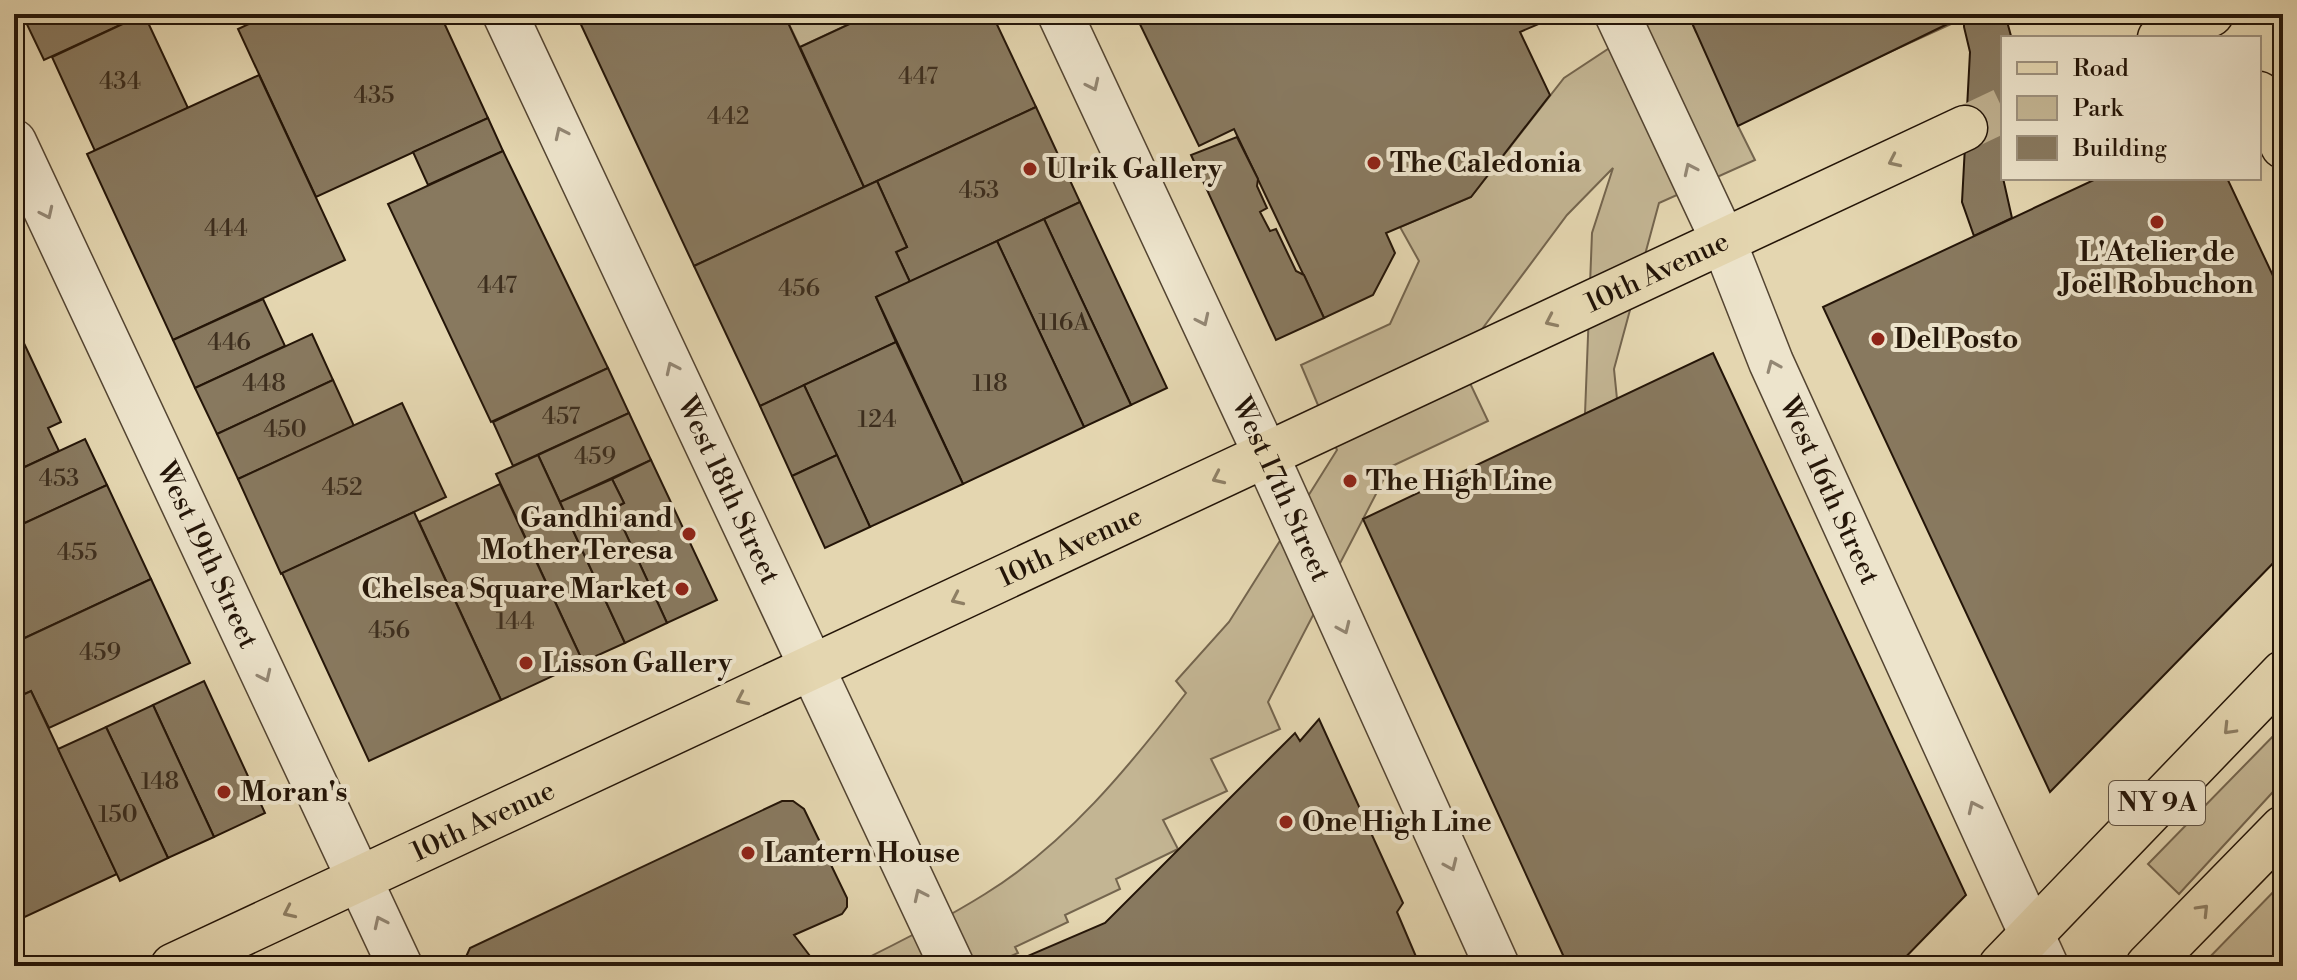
<svg xmlns="http://www.w3.org/2000/svg" width="2297" height="980" viewBox="0 0 2297 980" font-family="'Libre Bodoni',serif">
  <style>
    .green { fill: #c3b593; stroke: #74654e; stroke-width: 2 }
    .building { fill: #88795f; stroke: #241508; stroke-width: 2 }
    .lines { fill: none; stroke-linecap: round; stroke-linejoin: round }
    .major-tunnel { stroke: #beaf8e; stroke-width: 44; stroke-dasharray: 44 22; stroke-linecap: butt }
    .minor-casing { stroke: #544532; stroke-width: 47 }
    .major-casing { stroke: #241508; stroke-width: 47 }
    .highway-casing { stroke: #241508; stroke-width: 47 }
    .minor { stroke: #ede4cc; stroke-width: 44 }
    .major { stroke: #e4d6b0; stroke-width: 44 }
    .highway { stroke: #e4d6b0; stroke-width: 44 }
    .oneway { stroke: #938774 }
    .oneway2 { stroke: #8e7f64 }
    .poi-dot { fill: #8f2418; stroke: #ede4cc; stroke-width: 3 }
    .labels { text-anchor: middle; dominant-baseline: central; stroke-width: 8; stroke-linejoin: round; paint-order: stroke }
    .number-label { font-size: 24px; fill: #3d2e1e }
    .shield { fill: #ede4cc; stroke: #605343; stroke-width: 2 }
    .shield-label { font-size: 26px; font-weight: bold; fill: #241508 }
    .poi-label { font-size: 28px; font-weight: bold; fill: #241508; stroke: #ede4cc; text-anchor: start }
    .street-label { font-size: 28px; fill: #241508; stroke: #ede4cc }
  </style>
  <rect width="100%" height="100%" fill="#e4d6b0"/>
  <filter id="stains"><feTurbulence type="fractalNoise" baseFrequency=".0025" numOctaves="4"/><feColorMatrix values="0 0 0 0 .2 0 0 0 0 .09 0 0 0 0 .02 0 0 0 .5 -.17"/></filter>
  <radialGradient id="worn" r=".72"><stop offset=".6" stop-color="#630" stop-opacity="0"/><stop offset="1" stop-color="#630" stop-opacity=".3"/></radialGradient>
  <g class="green">
    <polygon points="784,14 871,14 800,47"/>
    <path d="M 1661,14 L 1688,14 L 1696,32 L 1735,14 L 1973,14 L 1736,122 L 1755,160 L 1659,203 L 1614,369 L 1617,399 L 1585,414 L 1592,233 L 1613,168 L 1567,215 L 1459,360 L 1488,421 L 1390,467 L 1268,702 L 1280,729 L 1211,759 L 1227,791 L 1163,820 L 1178,849 L 1116,879 L 1120,889 L 1065,915 L 1068,922 L 1015,947 L 1018,953 L 989,966 L 851,966 C 896,944 942,921 985,894 C 1066,844 1128,768 1186,693 L 1176,681 L 1229,622 L 1337,450 L 1301,365 L 1390,324 L 1419,261 L 1400,227 L 1471,197 L 1564,78 Z"/>
    <polygon points="2283,726 2283,781 2179,894 2148,864"/>
    <polygon points="2283,882 2283,966 2201,966"/>
  </g>
  <g class="building">
    <polygon points="22,14 144,14 44,60"/>
    <polygon points="144,14 188,108 95,151 52,57"/>
    <polygon points="270,14 440,14 488,118 316,197 238,29"/>
    <polygon points="576,14 784,14 864,187 694,266"/>
    <polygon points="871,14 992,14 1036,107 864,187 800,47"/>
    <polygon points="1135,14 1545,14 1548,20 1520,32 1550,95 1471,197 1386,233 1395,253 1373,295 1324,318 1234,129 1199,146"/>
    <polygon points="1688,14 1968,14 1738,126"/>
    <polygon points="1977,14 2005,14 2011,36 2003,38 2003,178 2012,218 1974,236 1962,202 1970,52 1964,27 1964,20"/>
    <polygon points="259,75 345,260 173,340 87,154"/>
    <polygon points="1036,107 1080,202 910,282 896,252 907,247 877,181"/>
    <polygon points="488,118 503,151 428,185 413,152"/>
    <polygon points="1237,137 1258,179 1257,186 1267,208 1260,212 1270,231 1276,229 1296,271 1304,275 1324,318 1276,340 1191,155"/>
    <polygon points="503,151 608,368 491,422 388,204"/>
    <polygon points="2098,178 2227,178 2283,297 2283,553 2050,792 1823,307"/>
    <polygon points="877,181 907,247 896,252 910,282 876,297 896,342 760,406 694,266"/>
    <polygon points="1080,202 1167,388 1131,405 1044,219"/>
    <polygon points="1044,219 1131,405 1084,427 997,241"/>
    <polygon points="997,241 1084,427 963,484 876,297"/>
    <polygon points="263,299 285,346 195,388 173,340"/>
    <polygon points="14,322 61,422 48,428 59,451 14,472"/>
    <polygon points="312,334 333,380 217,434 195,388"/>
    <polygon points="896,342 963,484 870,527 804,385"/>
    <polygon points="1713,353 1966,895 1897,966 1568,966 1363,519"/>
    <polygon points="608,368 629,413 513,466 493,422"/>
    <polygon points="333,380 354,426 238,479 217,434"/>
    <polygon points="804,385 837,455 792,476 760,406"/>
    <polygon points="402,403 446,497 281,574 238,479"/>
    <polygon points="629,413 651,460 560,502 538,455"/>
    <polygon points="85,439 107,485 14,528 14,472"/>
    <polygon points="538,455 625,643 583,662 496,474"/>
    <polygon points="837,455 870,527 825,548 792,476"/>
    <polygon points="651,460 717,600 667,623 614,508 624,503 612,479"/>
    <polygon points="612,479 624,503 614,508 667,623 625,643 560,502"/>
    <polygon points="500,484 583,662 501,700 419,522"/>
    <polygon points="107,485 151,579 14,643 14,528"/>
    <polygon points="414,512 501,700 369,761 282,573"/>
    <polygon points="151,579 190,663 49,728 31,691 14,699 14,643"/>
    <polygon points="204,681 265,813 214,837 153,705"/>
    <polygon points="31,691 117,874 14,922 14,699"/>
    <polygon points="153,705 214,837 168,858 106,727"/>
    <polygon points="1319,719 1403,903 1397,912 1420,966 1018,966 1016,961 1105,923 1295,733 1300,741"/>
    <polygon points="106,727 168,858 120,881 58,749"/>
    <polygon points="782,801 793,801 804,809 847,898 847,907 842,914 794,935 810,956 838,966 466,966 465,959 470,948"/>
  </g>
  <g class="lines">
    <polyline class="major-tunnel" points="1965,128 2003,110"/>
    <defs>
      <g id="minor">
        <path id="s1" d="M 505,14 L 952,966"/>
        <path id="s2" d="M 1060,14 L 1266,455 L 1497,966"/>
        <path id="s3" d="M 1617,14 L 1723,240 L 1771,362 L 2046,966"/>
        <path id="s4" d="M 14,142 L 400,966"/>
      </g>
      <g id="major">
        <polyline points="2160,38 2211,14"/>
        <polyline points="2259,94 2283,146"/>
        <path id="s5" d="M 173,966 L 1965,128"/>
      </g>
      <g id="highway">
        <polyline points="2001,966 2283,673"/>
        <polyline points="2148,966 2283,828"/>
      </g>
    </defs>
    <use href="#minor" class="minor-casing"/>
    <use href="#major" class="major-casing"/>
    <use href="#highway" class="highway-casing"/>
    <use href="#minor" class="minor"/>
    <use href="#major" class="major"/>
    <use href="#highway" class="highway"/>
  </g>
  <defs><path id="oneway-chevron" d="M-2-3.5L2.5 0L-2 3.5" fill="none" stroke-width="1.6" stroke-linecap="round" stroke-linejoin="round" transform="scale(2)"/></defs>
  <g class="oneway">
    <use href="#oneway-chevron" transform="translate(1093 85) rotate(65)"/>
    <use href="#oneway-chevron" transform="translate(561 133) rotate(-115)"/>
    <use href="#oneway-chevron" transform="translate(1690 169) rotate(-115)"/>
    <use href="#oneway-chevron" transform="translate(47 213) rotate(65)"/>
    <use href="#oneway-chevron" transform="translate(1203 320) rotate(65)"/>
    <use href="#oneway-chevron" transform="translate(1773 366) rotate(-113)"/>
    <use href="#oneway-chevron" transform="translate(672 368) rotate(-115)"/>
    <use href="#oneway-chevron" transform="translate(1344 628) rotate(66)"/>
    <use href="#oneway-chevron" transform="translate(265 676) rotate(65)"/>
    <use href="#oneway-chevron" transform="translate(1974 807) rotate(-115)"/>
    <use href="#oneway-chevron" transform="translate(1451 865) rotate(66)"/>
    <use href="#oneway-chevron" transform="translate(920 895) rotate(-115)"/>
    <use href="#oneway-chevron" transform="translate(380 922) rotate(-115)"/>
  </g>
  <g class="oneway2">
    <use href="#oneway-chevron" transform="translate(1894 161) rotate(155)"/>
    <use href="#oneway-chevron" transform="translate(1551 321) rotate(155)"/>
    <use href="#oneway-chevron" transform="translate(1218 478) rotate(155)"/>
    <use href="#oneway-chevron" transform="translate(957 599) rotate(155)"/>
    <use href="#oneway-chevron" transform="translate(742 699) rotate(155)"/>
    <use href="#oneway-chevron" transform="translate(2229 729) rotate(134)"/>
    <use href="#oneway-chevron" transform="translate(2203 910) rotate(-46)"/>
    <use href="#oneway-chevron" transform="translate(289 912) rotate(155)"/>
  </g>
  <g class="poi-dot">
    <circle cx="1374" cy="163" r="8"/>
    <circle cx="1030" cy="169" r="8"/>
    <circle cx="2157" cy="222" r="8"/>
    <circle cx="1878" cy="339" r="8"/>
    <circle cx="1350" cy="481" r="8"/>
    <circle cx="689" cy="534" r="8"/>
    <circle cx="682" cy="589" r="8"/>
    <circle cx="526" cy="663" r="8"/>
    <circle cx="224" cy="792" r="8"/>
    <circle cx="1286" cy="822" r="8"/>
    <circle cx="748" cy="853" r="8"/>
  </g>
  <g class="labels">
    <g class="number-label">
      <text x="918" y="77">447</text>
      <text x="120" y="82">434</text>
      <text x="374" y="96">435</text>
      <text x="728" y="117">442</text>
      <text x="979" y="191">453</text>
      <text x="226" y="229">444</text>
      <text x="497" y="286">447</text>
      <text x="799" y="289">456</text>
      <text x="1064" y="323">116A</text>
      <text x="229" y="343">446</text>
      <text x="264" y="384">448</text>
      <text x="990" y="384">118</text>
      <text x="561" y="417">457</text>
      <text x="877" y="420">124</text>
      <text x="285" y="430">450</text>
      <text x="595" y="457">459</text>
      <text x="59" y="479">453</text>
      <text x="342" y="488">452</text>
      <text x="77" y="553">455</text>
      <text x="515" y="622">144</text>
      <text x="389" y="631">456</text>
      <text x="100" y="653">459</text>
      <text x="160" y="782">148</text>
      <text x="118" y="815">150</text>
    </g>
    <rect class="shield" x="2109" y="781" width="96" height="44" rx="6"/>
    <g class="shield-label">
      <text x="2157" y="803">NY 9A</text>
    </g>
    <g class="poi-label">
      <text x="1390" y="163">The Caledonia</text>
      <text x="1046" y="169">Ulrik Gallery</text>
      <text x="2157" y="252" text-anchor="middle">L'Atelier de<tspan x="2157" dy="32">Joël Robuchon</tspan></text>
      <text x="1894" y="339">Del Posto</text>
      <text x="1366" y="481">The High Line</text>
      <text x="673" y="518" text-anchor="end">Gandhi and<tspan x="673" dy="32">Mother Teresa</tspan></text>
      <text x="666" y="589" text-anchor="end">Chelsea Square Market</text>
      <text x="542" y="663">Lisson Gallery</text>
      <text x="240" y="792">Moran's</text>
      <text x="1302" y="822">One High Line</text>
      <text x="764" y="853">Lantern House</text>
    </g>
    <g class="street-label">
      <text stroke="none"><textPath href="#s5" startOffset="1638">10th Avenue</textPath></text>
      <text stroke="none"><textPath href="#s2" startOffset="524">West 17th Street</textPath></text>
      <text stroke="none"><textPath href="#s1" startOffset="526">West 18th Street</textPath></text>
      <text stroke="none"><textPath href="#s3" startOffset="522">West 16th Street</textPath></text>
      <text stroke="none"><textPath href="#s5" startOffset="990">10th Avenue</textPath></text>
      <text stroke="none"><textPath href="#s4" startOffset="456">West 19th Street</textPath></text>
      <text stroke="none"><textPath href="#s5" startOffset="342">10th Avenue</textPath></text>
    </g>
  </g>
  <rect width="2297" height="980" fill="none" stroke="#e4d6b0" stroke-width="48"/>
  <rect x="16" y="16" width="2265" height="948" fill="none" stroke="#241508" stroke-width="4"/>
  <rect x="24" y="24" width="2249" height="932" fill="none" stroke="#241508" stroke-width="2"/>
  <rect x="2001" y="36" width="260" height="144" fill="#ede4cc" stroke="#9d917e" stroke-width="2"/>
  <rect x="2017" y="62" width="40" height="12" fill="#e4d6b0" stroke="#9d917e" stroke-width="2"/>
  <text x="2073" y="76" font-size="24" fill="#241508">Road</text>
  <rect x="2017" y="96" width="40" height="24" fill="#c3b593" stroke="#9d917e" stroke-width="2"/>
  <text x="2073" y="116" font-size="24" fill="#241508">Park</text>
  <rect x="2017" y="136" width="40" height="24" fill="#88795f" stroke="#9d917e" stroke-width="2"/>
  <text x="2073" y="156" font-size="24" fill="#241508">Building</text>
  <rect width="100%" height="100%" filter="url(#stains)"/>
  <rect width="100%" height="100%" fill="url(#worn)"/>
</svg>
